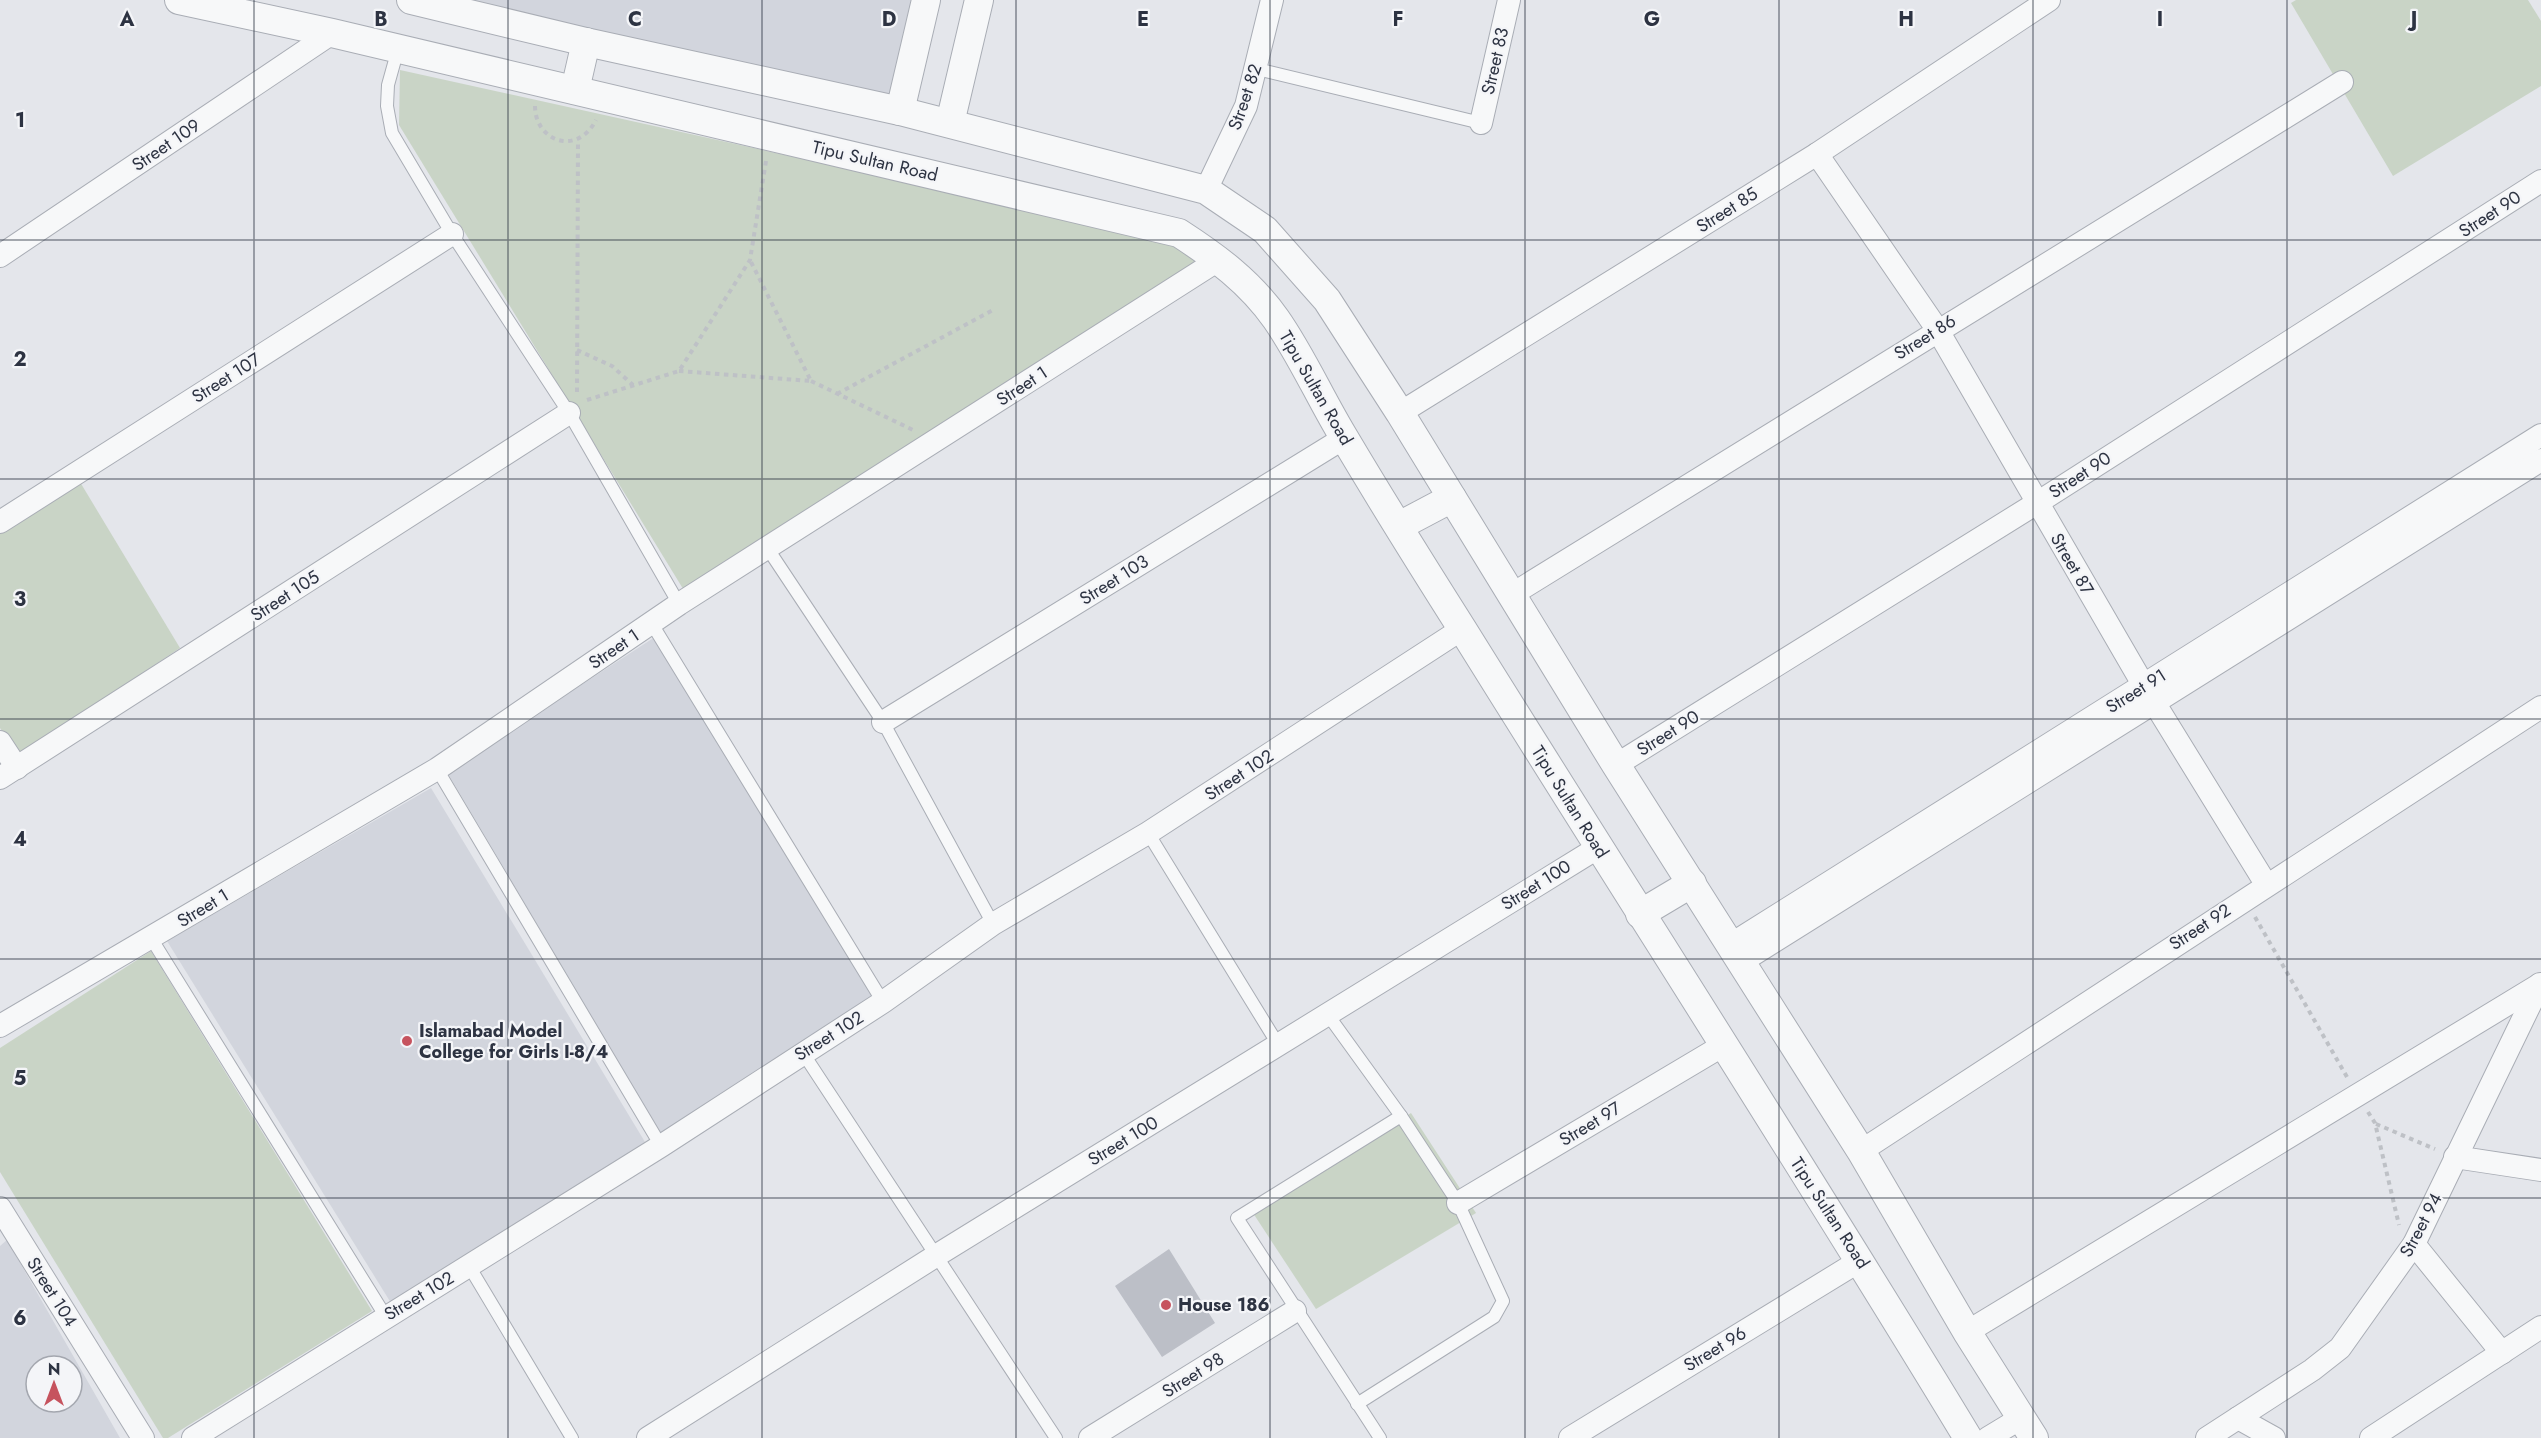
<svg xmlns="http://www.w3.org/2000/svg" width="2541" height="1438" viewBox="0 0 2541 1438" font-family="Jost,sans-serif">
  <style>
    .built { fill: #d2d5dd; fill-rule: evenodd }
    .green { fill: #c9d4c6 }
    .building { fill: #bcbfc7 }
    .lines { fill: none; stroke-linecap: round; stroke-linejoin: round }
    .service-casing { stroke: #a9adb5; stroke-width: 14 }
    .minor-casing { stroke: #a9adb5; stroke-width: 24 }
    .tertiary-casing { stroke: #a9adb5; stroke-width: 30 }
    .path { stroke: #bec1c6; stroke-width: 4; stroke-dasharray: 4.5 4.5; stroke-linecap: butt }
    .service { stroke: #f7f8f9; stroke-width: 12 }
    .minor { stroke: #f7f8f9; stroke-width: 22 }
    .tertiary { stroke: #f7f8f9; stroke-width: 28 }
    .grid { fill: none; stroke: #2d3342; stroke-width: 1.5; stroke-opacity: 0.55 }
    .poi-dot { fill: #c6535e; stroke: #f4f5f8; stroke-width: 2 }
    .labels { text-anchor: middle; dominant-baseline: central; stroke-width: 4.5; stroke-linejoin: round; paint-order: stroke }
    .street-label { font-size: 18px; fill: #2d3342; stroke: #f4f5f8 }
    .poi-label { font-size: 18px; font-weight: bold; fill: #2d3342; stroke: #f4f5f8; text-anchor: start }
    .grid-label { font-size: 20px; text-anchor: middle; font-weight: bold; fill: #2d3342; stroke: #f4f5f8; stroke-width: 4.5; stroke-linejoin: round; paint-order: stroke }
  </style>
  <rect width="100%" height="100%" fill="#e4e6eb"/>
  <g class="built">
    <polygon points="411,0 926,0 900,111"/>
    <polygon points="655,637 887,998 663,1137 447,772"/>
    <polygon points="431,788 645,1142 391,1303 167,941"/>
    <path d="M 7,1240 L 120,1438 L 0,1438 L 0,1246 ZM 36,1366 L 72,1366 L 72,1402 L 36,1402 Z"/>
  </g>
  <g class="green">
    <polygon points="2296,0 2528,0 2541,21 2541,86 2393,176 2291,3"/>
    <polygon points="400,70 1170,240 1205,259 685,592 399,125"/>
    <polygon points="80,482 180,648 18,756 0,728 0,531"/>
    <polygon points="151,951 372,1311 168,1438 163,1438 0,1172 0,1048"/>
    <polygon points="1411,1113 1476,1213 1316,1309 1251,1210"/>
  </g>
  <polygon class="building" points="1169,1249 1215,1323 1162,1357 1115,1286"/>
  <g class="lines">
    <defs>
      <g id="service">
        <polyline points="398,49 388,85 387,106 392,133 452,234 569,413 679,604"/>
        <polyline points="1257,69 1481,123"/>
        <polyline points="768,549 883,722 993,924"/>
        <polyline points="652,624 883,1002"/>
        <polyline points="437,769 661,1146"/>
        <polyline points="1148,833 1279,1046"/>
        <polyline points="151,938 386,1317"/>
        <polyline points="1328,1015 1401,1116 1458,1203 1503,1301 1494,1317 1357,1404"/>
        <polyline points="803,1053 1056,1438"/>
        <polyline points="469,1266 572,1438"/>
        <polyline points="1380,1438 1237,1218 1401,1116"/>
      </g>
      <g id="minor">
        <polyline points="1481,123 1509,0"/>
        <polyline points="1817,154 1937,329 2144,686 2266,884"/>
        <polyline points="1206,190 1246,106 1272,0"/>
        <polyline points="0,256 332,33"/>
        <polyline points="1400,413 1817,154 2049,0"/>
        <polyline points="0,522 452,234"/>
        <polyline points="1511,595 2342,82"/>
        <polyline points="883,722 1344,438"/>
        <polyline points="0,742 17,768"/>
        <polyline points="1616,765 2037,503 2541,181"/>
        <polyline points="0,778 569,413"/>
        <polyline points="1730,945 2541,435"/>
        <polyline points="1741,962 2541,460"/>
        <polyline points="0,1026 437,769 679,604 1220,259"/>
        <polyline points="1861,1151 2541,707"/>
        <polyline points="2455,1157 2541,1170"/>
        <polyline points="1458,1203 1722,1046"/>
        <polyline points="0,1208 143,1438"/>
        <polyline points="2414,1244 2502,1353"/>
        <polyline points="1967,1332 2539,985"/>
        <polyline points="2238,1418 2274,1438"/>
        <polyline points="193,1438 661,1146 883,1002 993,924 1148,833 1462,629"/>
        <polyline points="648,1438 934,1257 1599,847"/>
        <polyline points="1090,1438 1295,1311"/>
        <polyline points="1570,1438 1861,1260"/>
        <polyline points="1988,1438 2021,1418"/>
        <polyline points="2207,1438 2312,1370 2340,1348 2414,1244 2540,984"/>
        <polyline points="2371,1438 2541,1327"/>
      </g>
      <g id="tertiary">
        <path d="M 179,0 L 332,33 L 1179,233 C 1216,257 1250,282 1276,319 C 1302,356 1321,400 1345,439 C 1383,503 1423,567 1463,630 C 1631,900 1804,1167 1968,1438"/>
        <polyline points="411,0 586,42 900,111 1206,190 1265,230 1327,300 1400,413 1616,765 1861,1151 1967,1332 2034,1438"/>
        <polyline points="575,90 586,42"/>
        <polyline points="900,111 926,0"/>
        <polyline points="950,123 979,0"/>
        <polyline points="1399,526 1452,498"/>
        <polyline points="1640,914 1692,883"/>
      </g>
    </defs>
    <use href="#service" class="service-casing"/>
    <use href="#minor" class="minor-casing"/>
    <use href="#tertiary" class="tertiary-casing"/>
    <g class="path">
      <path d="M 535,106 C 535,141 577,157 596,120"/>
      <polyline points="577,350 612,366 633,385"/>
      <polyline points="679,371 811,381 750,260"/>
      <polyline points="811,381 913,430"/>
      <polyline points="577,392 578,141"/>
      <polyline points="837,394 993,310"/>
      <polyline points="587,400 679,371 750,260 766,161"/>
      <polyline points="2255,917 2347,1077"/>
      <polyline points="2368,1112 2375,1123 2399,1225"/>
      <polyline points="2376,1124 2435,1149"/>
    </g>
    <use href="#service" class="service"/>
    <use href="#minor" class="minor"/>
    <use href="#tertiary" class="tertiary"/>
  </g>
  <path class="grid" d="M 254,0 L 254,1438M 508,0 L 508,1438M 762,0 L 762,1438M 1016,0 L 1016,1438M 1270,0 L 1270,1438M 1525,0 L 1525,1438M 1779,0 L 1779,1438M 2033,0 L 2033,1438M 2287,0 L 2287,1438M 0,240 L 2541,240M 0,479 L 2541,479M 0,719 L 2541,719M 0,959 L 2541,959M 0,1198 L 2541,1198"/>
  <g class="poi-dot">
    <circle cx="407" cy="1041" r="6"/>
    <circle cx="1166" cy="1305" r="6"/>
  </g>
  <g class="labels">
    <g class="street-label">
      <text transform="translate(1495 61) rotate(-77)">Street 83</text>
      <text transform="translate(1245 97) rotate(-71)">Street 82</text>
      <text transform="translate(166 145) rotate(-34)">Street 109</text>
      <text transform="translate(875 161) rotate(13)">Tipu Sultan Road</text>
      <text transform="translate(1727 210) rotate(-32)">Street 85</text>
      <text transform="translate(2490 214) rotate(-33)">Street 90</text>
      <text transform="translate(1925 337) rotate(-32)">Street 86</text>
      <text transform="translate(226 378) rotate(-32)">Street 107</text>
      <text transform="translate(1022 386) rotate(-33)">Street 1</text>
      <text transform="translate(1316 388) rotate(60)">Tipu Sultan Road</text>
      <text transform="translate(2080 475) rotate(-33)">Street 90</text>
      <text transform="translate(2072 564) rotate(60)">Street 87</text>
      <text transform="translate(1114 580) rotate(-32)">Street 103</text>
      <text transform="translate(285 596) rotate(-33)">Street 105</text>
      <text transform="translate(614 649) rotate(-34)">Street 1</text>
      <text transform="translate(2136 691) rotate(-32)">Street 91</text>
      <text transform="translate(1668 733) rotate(-32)">Street 90</text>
      <text transform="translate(1239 775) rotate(-33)">Street 102</text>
      <text transform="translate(1570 802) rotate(58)">Tipu Sultan Road</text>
      <text transform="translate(1536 885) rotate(-32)">Street 100</text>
      <text transform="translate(203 908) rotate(-31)">Street 1</text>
      <text transform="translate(2200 927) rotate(-33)">Street 92</text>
      <text transform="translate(829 1036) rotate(-32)">Street 102</text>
      <text transform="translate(1590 1124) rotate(-31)">Street 97</text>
      <text transform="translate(1123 1141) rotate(-31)">Street 100</text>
      <text transform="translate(1830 1213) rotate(57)">Tipu Sultan Road</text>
      <text transform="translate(2421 1225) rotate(-62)">Street 94</text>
      <text transform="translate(52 1292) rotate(58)">Street 104</text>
      <text transform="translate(419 1296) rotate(-31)">Street 102</text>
      <text transform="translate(1715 1349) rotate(-31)">Street 96</text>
      <text transform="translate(1193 1375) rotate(-32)">Street 98</text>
    </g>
    <g class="poi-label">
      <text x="419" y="1031">Islamabad Model<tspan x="419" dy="21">College for Girls I-8/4</tspan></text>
      <text x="1178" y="1305">House 186</text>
    </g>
  </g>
  <g class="grid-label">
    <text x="127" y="26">A</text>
    <text x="381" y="26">B</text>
    <text x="635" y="26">C</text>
    <text x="889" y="26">D</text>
    <text x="1143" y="26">E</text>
    <text x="1398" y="26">F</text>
    <text x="1652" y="26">G</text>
    <text x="1906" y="26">H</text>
    <text x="2160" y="26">I</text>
    <text x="2414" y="26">J</text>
    <text x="20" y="127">1</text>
    <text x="20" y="366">2</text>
    <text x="20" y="606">3</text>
    <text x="20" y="846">4</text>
    <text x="20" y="1085">5</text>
    <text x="20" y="1325">6</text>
  </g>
  <g transform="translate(54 1384)"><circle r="28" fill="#f4f5f8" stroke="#a4a7af" stroke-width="1.5"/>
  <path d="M0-4.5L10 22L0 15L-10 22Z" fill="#c6535e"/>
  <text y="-9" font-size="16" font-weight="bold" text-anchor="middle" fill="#2d3342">N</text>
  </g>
</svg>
